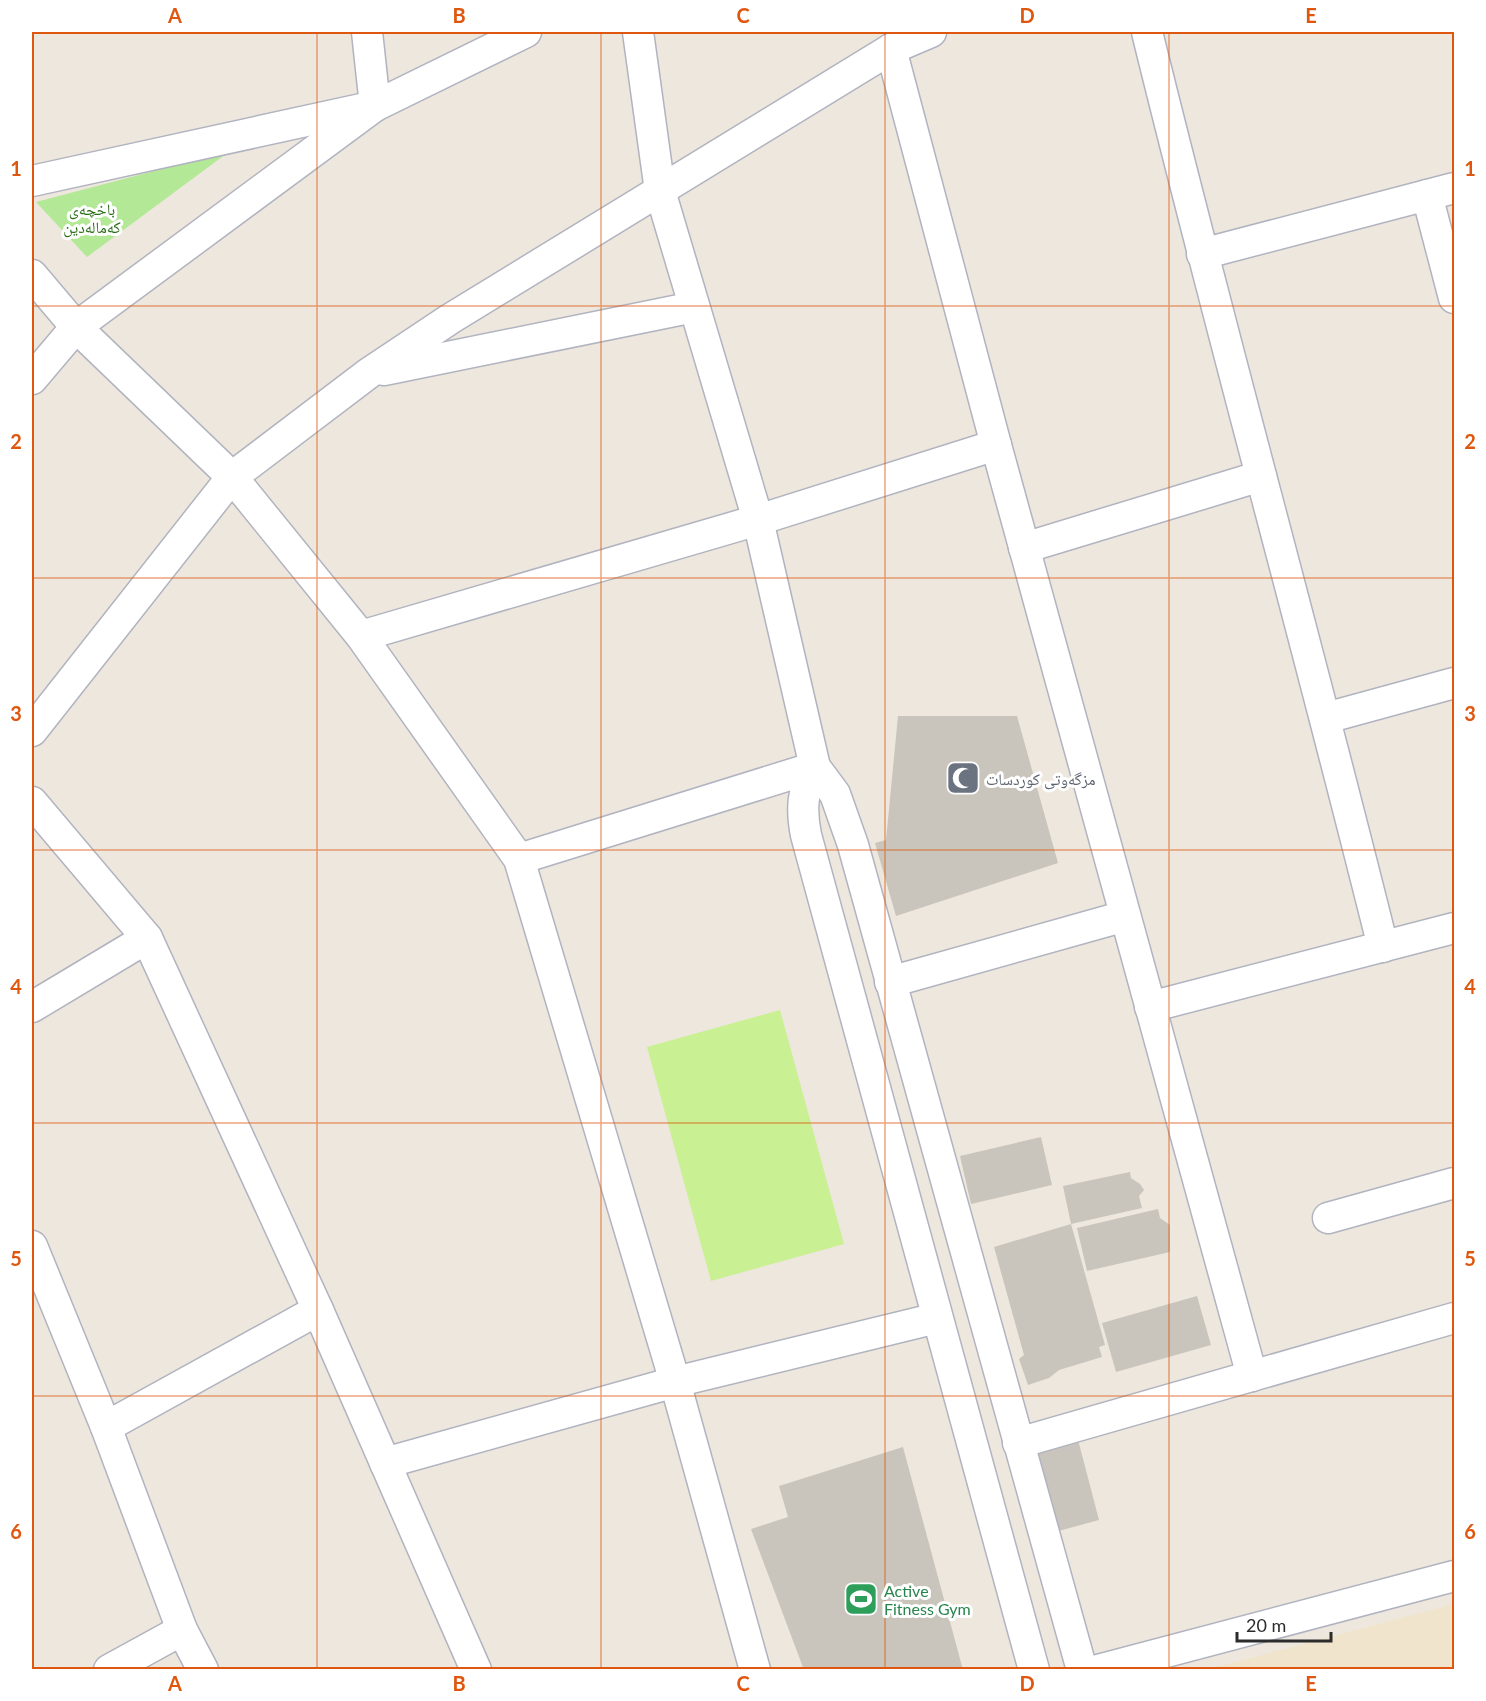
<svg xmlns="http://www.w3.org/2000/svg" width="1486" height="1701" viewBox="0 0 1486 1701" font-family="Lato,'Noto Naskh Arabic',sans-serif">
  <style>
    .education { fill: #f1e4cc }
    .green { fill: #b3e897 }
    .pitch { fill: #c9f092 }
    .building { fill: #c9c5bc }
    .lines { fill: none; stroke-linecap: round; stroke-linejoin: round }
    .street-casing { stroke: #b1b4c0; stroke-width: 33 }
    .street { stroke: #fff; stroke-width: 30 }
    .grid { fill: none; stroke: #df570e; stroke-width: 1.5; stroke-opacity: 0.55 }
    .labels { text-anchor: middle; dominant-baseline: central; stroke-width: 6; stroke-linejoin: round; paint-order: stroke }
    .park-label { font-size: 16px; fill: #296e16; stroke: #fff }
    .worship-label { font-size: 16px; fill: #5b616d; stroke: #fff; text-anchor: start }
    .leisure-label { font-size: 16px; fill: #27864d; stroke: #fff; text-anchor: start }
    .neatline { fill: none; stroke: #df570e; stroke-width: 2 }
    .grid-label { font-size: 20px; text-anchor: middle; font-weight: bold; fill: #df570e }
  </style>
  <rect width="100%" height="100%" fill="#eee7dd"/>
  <polygon class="education" points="1454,1604 1454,1669 1209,1669"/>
  <polygon class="green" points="230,151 87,257 36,202"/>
  <polygon class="pitch" points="780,1010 844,1244 711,1281 647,1047"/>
  <g class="building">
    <polygon points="898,716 1017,716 1058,863 896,916 875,843 886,840"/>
    <polygon points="1041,1137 1052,1185 971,1204 960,1156"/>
    <polygon points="1130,1172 1131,1178 1140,1184 1144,1190 1139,1196 1142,1208 1071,1224 1063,1186"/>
    <polygon points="1158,1209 1160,1218 1170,1225 1170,1252 1087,1271 1077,1228"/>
    <polygon points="1071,1224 1105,1345 1099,1347 1102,1357 1059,1370 1049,1378 1028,1385 1019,1359 1024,1355 994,1247"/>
    <polygon points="1197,1296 1211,1345 1116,1372 1102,1323"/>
    <polygon points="1076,1432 1099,1520 1055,1532 1032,1443"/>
    <polygon points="903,1447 963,1670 804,1670 751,1529 788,1517 779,1486"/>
  </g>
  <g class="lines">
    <defs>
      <g id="street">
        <polyline points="638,32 660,191 758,520 815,767 835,794 853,845 1082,1670"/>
        <path d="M 1147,32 C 1222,338 1307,641 1383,947"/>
        <polyline points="891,49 996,445 1252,1376"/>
        <polyline points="32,181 375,106 367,32"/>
        <polyline points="1427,195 1454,298"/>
        <polyline points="1202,254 1454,188"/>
        <polyline points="32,275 76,327 232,477 361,636 519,859 675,1382 755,1670"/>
        <polyline points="384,370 694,307"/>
        <polyline points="32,379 76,327 375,106 526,32"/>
        <polyline points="1024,548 1261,476"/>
        <polyline points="361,636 758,520 996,445"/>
        <polyline points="1326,718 1454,683"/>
        <polyline points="32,731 232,477 369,373 450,319 891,49 931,32"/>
        <path d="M 815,767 C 802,790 801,810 806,835 L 1034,1670"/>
        <polyline points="32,802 147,938 318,1310 476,1670"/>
        <polyline points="519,859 815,767"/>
        <polyline points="890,982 1125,916"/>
        <polyline points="32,1007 147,938"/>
        <polyline points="1150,1007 1454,928"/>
        <polyline points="1328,1218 1454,1183"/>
        <polyline points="32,1246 106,1427 182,1630 203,1670"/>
        <polyline points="106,1427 318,1310"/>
        <polyline points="1018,1443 1454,1318"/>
        <polyline points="385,1463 675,1382 937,1318"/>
        <polyline points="109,1670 182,1630"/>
        <polyline points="1098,1670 1454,1576"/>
      </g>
    </defs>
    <use href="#street" class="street-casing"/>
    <use href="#street" class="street"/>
  </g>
  <path class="grid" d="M 317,32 L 317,1670M 601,32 L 601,1670M 885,32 L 885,1670M 1169,32 L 1169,1670M 32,306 L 1454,306M 32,578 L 1454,578M 32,850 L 1454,850M 32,1123 L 1454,1123M 32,1396 L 1454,1396"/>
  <defs>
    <symbol id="mosque-square" viewBox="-11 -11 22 22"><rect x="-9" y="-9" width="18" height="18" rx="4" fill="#6b7280" stroke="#fff"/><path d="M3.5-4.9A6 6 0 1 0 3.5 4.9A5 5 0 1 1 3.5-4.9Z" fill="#fff"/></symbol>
    <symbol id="stadium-square" viewBox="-11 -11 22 22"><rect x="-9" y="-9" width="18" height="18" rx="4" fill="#2e9e5b" stroke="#fff"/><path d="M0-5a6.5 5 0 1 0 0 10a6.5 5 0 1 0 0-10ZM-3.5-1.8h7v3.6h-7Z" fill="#fff"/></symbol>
  </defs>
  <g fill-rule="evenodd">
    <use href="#mosque-square" x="944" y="759" width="38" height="38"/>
    <use href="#stadium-square" x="842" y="1580" width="38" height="38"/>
  </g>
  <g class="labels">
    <g class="park-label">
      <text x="92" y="208">باخچەی<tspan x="92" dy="18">کەمالەدین</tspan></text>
    </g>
    <g class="worship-label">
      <text x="986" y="778">مزگەوتی كوردسات</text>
    </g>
    <g class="leisure-label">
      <text x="884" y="1590">Active<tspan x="884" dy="18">Fitness Gym</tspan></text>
    </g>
  </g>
  <rect width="1486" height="1701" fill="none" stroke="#ffffff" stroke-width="66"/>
  <path d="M1237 1632v9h94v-9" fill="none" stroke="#2c2c2c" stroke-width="3"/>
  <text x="1246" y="1632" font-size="18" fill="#2c2c2c" stroke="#ffffff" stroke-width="4.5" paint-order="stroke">20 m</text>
  <rect x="33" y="33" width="1420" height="1635" class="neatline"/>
  <g class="grid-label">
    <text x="175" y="23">A</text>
    <text x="459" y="23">B</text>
    <text x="743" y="23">C</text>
    <text x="1027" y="23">D</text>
    <text x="1311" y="23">E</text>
    <text x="16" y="176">1</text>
    <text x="1470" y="176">1</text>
    <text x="16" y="449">2</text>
    <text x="1470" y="449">2</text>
    <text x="16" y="721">3</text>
    <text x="1470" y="721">3</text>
    <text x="16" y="994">4</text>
    <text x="1470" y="994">4</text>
    <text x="16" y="1266">5</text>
    <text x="1470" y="1266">5</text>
    <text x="16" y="1539">6</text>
    <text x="1470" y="1539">6</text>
    <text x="175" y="1691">A</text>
    <text x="459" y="1691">B</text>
    <text x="743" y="1691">C</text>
    <text x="1027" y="1691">D</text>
    <text x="1311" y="1691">E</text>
  </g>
</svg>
